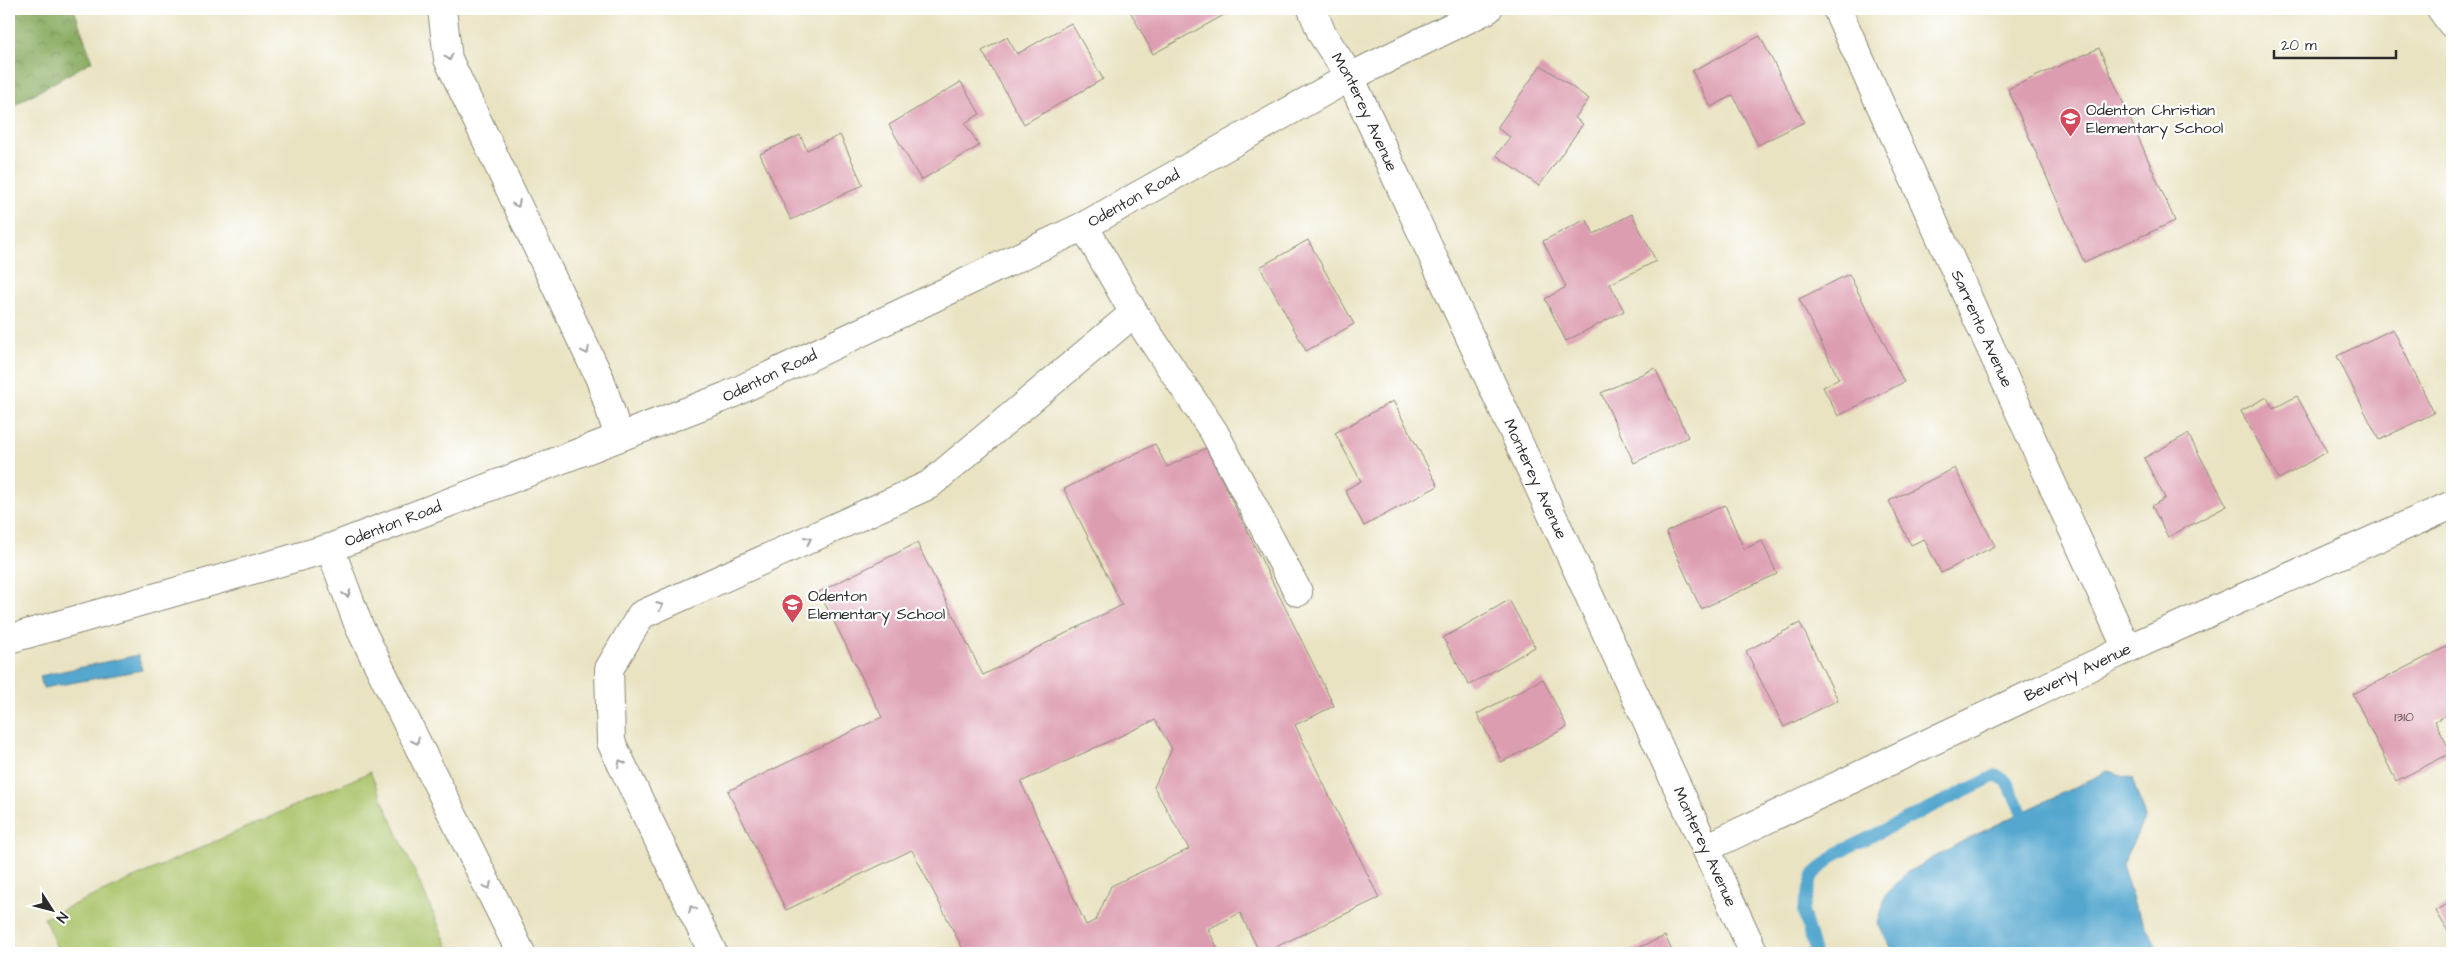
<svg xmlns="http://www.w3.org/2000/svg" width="2461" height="962" viewBox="0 0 2461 962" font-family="'Architects Daughter',sans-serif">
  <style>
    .forest { fill: url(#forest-crowns); stroke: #5a6a44 }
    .pitch { fill: #abc46a; stroke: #6b784a }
    .water { fill: #54a7cf; stroke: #40697d }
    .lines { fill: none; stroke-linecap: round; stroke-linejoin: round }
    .stream { stroke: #54a7cf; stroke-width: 12 }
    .building { fill: #dd9db1; fill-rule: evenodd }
    .minor-casing { stroke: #8a8776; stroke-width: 30 }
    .minor { stroke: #fff; stroke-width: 28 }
    .oneway { stroke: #a0a0a0 }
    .labels { text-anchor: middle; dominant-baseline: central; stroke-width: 4.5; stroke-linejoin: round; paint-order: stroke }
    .number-label { font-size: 14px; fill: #58484c }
    .poi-label { font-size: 16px; fill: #2b2b2b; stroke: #fff; text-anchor: start }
    .street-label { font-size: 16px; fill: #2b2b2b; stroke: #fff }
  </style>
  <defs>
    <pattern id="forest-crowns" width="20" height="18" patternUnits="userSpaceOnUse" patternTransform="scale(1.25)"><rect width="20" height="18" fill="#88aa5e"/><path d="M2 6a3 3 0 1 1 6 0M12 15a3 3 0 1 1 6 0" fill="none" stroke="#6f8b4e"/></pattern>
  </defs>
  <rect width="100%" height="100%" fill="#fff"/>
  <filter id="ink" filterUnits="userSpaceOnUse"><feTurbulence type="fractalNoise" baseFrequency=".02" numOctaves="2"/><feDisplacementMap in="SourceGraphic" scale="10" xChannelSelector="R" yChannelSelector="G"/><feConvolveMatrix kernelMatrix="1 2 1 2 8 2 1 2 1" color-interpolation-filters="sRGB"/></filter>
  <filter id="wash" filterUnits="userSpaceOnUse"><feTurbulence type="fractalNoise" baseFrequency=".0096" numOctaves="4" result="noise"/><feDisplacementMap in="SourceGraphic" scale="20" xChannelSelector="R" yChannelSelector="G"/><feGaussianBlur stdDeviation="1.12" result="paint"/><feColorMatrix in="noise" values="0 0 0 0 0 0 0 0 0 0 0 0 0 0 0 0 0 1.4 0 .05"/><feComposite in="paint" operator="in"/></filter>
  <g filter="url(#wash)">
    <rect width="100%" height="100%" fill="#e9e3c2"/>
    <polygon class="forest" points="9,9 74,9 92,61 9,108"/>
    <polygon class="pitch" points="370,772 451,953 59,953 44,918"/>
    <g class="water">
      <polygon points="138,655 142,670 43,688 40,676"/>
      <polygon points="2108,771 2132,778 2145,818 2122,864 2134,904 2160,953 1894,953 1878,924 1886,894 1906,873 1965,840"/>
    </g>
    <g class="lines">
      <polyline class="stream" points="1815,953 1803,911 1813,875 1837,853 1997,775 2007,782 2022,813"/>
    </g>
    <g id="blocks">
      <g class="building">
        <polygon points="1129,9 1235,9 1153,54"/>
        <polygon points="1071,23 1103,79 1024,124 982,51 1007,37 1017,54"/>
        <polygon points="1760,36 1804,122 1758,145 1733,95 1711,107 1692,71"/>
        <polygon points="2099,48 2175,221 2084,262 2008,89"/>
        <polygon points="1541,65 1589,99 1575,118 1583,124 1539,186 1496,155 1510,137 1497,128"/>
        <polygon points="961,82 980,114 965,123 979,146 921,180 889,125"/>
        <polygon points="800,135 807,150 840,135 863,185 791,220 760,154"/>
        <polygon points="1632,214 1656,261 1610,284 1624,311 1566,341 1545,299 1566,287 1543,241 1586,219 1594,234"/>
        <polygon points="1308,240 1354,324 1306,351 1260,267"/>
        <polygon points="1849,274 1904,382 1838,416 1823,387 1839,379 1799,299"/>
        <polygon points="2393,329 2434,413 2379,440 2337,356"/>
        <polygon points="1655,368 1688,437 1634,463 1601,393"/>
        <polygon points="2297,396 2327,452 2279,479 2241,411 2267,397 2273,409"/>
        <polygon points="1393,401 1438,486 1364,526 1345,490 1361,481 1335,433"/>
        <polygon points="2188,434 2227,506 2168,537 2152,506 2165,498 2144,458"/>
        <path d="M 1155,444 L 1167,467 L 1206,448 L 1334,706 L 1295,725 L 1379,898 L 1263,953 L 1260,953 L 1240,913 L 1208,929 L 1220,953 L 965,953 L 912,850 L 786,910 L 728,791 L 882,717 L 819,592 L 917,543 L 983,675 L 1122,605 L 1064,489 ZM 1155,720 L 1172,749 L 1154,787 L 1189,849 L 1111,886 L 1096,920 L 1086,925 L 1021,782 Z"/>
        <polygon points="1955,468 1995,546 1941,573 1924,539 1911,545 1889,501"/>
        <polygon points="1725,505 1744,549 1762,541 1777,574 1701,609 1666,532"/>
        <polygon points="1509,600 1535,647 1469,685 1443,638"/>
        <polygon points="1800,623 1838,700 1784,727 1746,651"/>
        <polygon points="2452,644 2452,712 2435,721 2451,753 2396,781 2353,694"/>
        <polygon points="1543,679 1567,727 1502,762 1477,714"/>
        <polygon points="2452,901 2452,938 2436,911"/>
        <polygon points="1665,936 1673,953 1627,953"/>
      </g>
    </g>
  </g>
  <g filter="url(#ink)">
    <use href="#blocks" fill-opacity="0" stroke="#8a8776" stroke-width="1"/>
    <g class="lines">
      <defs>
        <g id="minor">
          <polyline points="442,9 448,59 600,379 619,437"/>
          <path id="s1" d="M 1312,9 L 1322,34 L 1350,77 L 1754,953"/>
          <path id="s2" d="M 1837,9 L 2127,649"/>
          <polyline points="2441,9 2452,24"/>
          <polyline points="1084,226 1134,313 1214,432 1298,592"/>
          <polyline points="330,548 359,626 521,953"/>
          <path id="s3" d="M 9,639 L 330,548 L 727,396 L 1084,226 L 1350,77 L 1488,9"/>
          <path id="s4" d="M 1706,848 L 2127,649 L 2452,505"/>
          <polyline points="713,953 611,742 609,669 641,615 929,485 1134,313"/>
        </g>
      </defs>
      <use href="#minor" class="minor-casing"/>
      <use href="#minor" class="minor"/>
    </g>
    <defs><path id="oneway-chevron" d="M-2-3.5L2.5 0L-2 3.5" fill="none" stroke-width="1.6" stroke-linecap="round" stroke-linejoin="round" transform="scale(1.25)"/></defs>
    <g class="oneway">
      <use href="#oneway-chevron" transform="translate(449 57) rotate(75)"/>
      <use href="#oneway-chevron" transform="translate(517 204) rotate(65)"/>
      <use href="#oneway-chevron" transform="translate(586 351) rotate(65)"/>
      <use href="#oneway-chevron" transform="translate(808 540) rotate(-24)"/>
      <use href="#oneway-chevron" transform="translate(347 594) rotate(70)"/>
      <use href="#oneway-chevron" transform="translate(660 606) rotate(-24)"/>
      <use href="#oneway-chevron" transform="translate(416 741) rotate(64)"/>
      <use href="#oneway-chevron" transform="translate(621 763) rotate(-116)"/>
      <use href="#oneway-chevron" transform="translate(488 886) rotate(64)"/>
      <use href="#oneway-chevron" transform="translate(692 909) rotate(-116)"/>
    </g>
  </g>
  <defs>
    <symbol id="school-pin" viewBox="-11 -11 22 30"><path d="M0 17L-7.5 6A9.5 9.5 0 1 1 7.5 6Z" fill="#d1495b" stroke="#fff"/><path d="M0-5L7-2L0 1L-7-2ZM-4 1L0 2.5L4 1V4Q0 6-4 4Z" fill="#fff"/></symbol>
  </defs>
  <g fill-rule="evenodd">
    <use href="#school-pin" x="2058" y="106" width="25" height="34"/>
    <use href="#school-pin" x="780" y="592" width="25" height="34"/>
  </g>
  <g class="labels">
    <g class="number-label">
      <text x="2404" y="717">1310</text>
    </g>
    <g class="poi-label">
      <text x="2086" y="110">Odenton Christian<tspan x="2086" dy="18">Elementary School</tspan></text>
      <text x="808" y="596">Odenton<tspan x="808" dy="18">Elementary School</tspan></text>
    </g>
    <g class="street-label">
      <text stroke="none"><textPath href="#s1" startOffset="116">Monterey Avenue</textPath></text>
      <text stroke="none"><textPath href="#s3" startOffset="1211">Odenton Road</textPath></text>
      <text stroke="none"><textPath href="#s2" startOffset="351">Sarrento Avenue</textPath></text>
      <text stroke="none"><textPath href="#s3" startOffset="806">Odenton Road</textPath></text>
      <text stroke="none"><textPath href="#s1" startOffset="521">Monterey Avenue</textPath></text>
      <text stroke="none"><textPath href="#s3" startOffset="401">Odenton Road</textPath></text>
      <text stroke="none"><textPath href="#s4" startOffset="411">Beverly Avenue</textPath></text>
      <text stroke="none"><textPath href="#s1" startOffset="926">Monterey Avenue</textPath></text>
    </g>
  </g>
  <rect width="2461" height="962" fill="none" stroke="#fff" stroke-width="30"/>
  <g transform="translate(52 910) rotate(126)" stroke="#ffffff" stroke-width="4" paint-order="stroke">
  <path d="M0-4L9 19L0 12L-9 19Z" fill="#2b2b2b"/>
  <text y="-8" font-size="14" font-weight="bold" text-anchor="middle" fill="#2b2b2b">N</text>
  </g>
  <path d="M2274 50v8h122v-8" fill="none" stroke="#2b2b2b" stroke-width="2.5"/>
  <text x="2281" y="50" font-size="15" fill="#2b2b2b" stroke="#ffffff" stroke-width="4" paint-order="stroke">20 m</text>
</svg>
